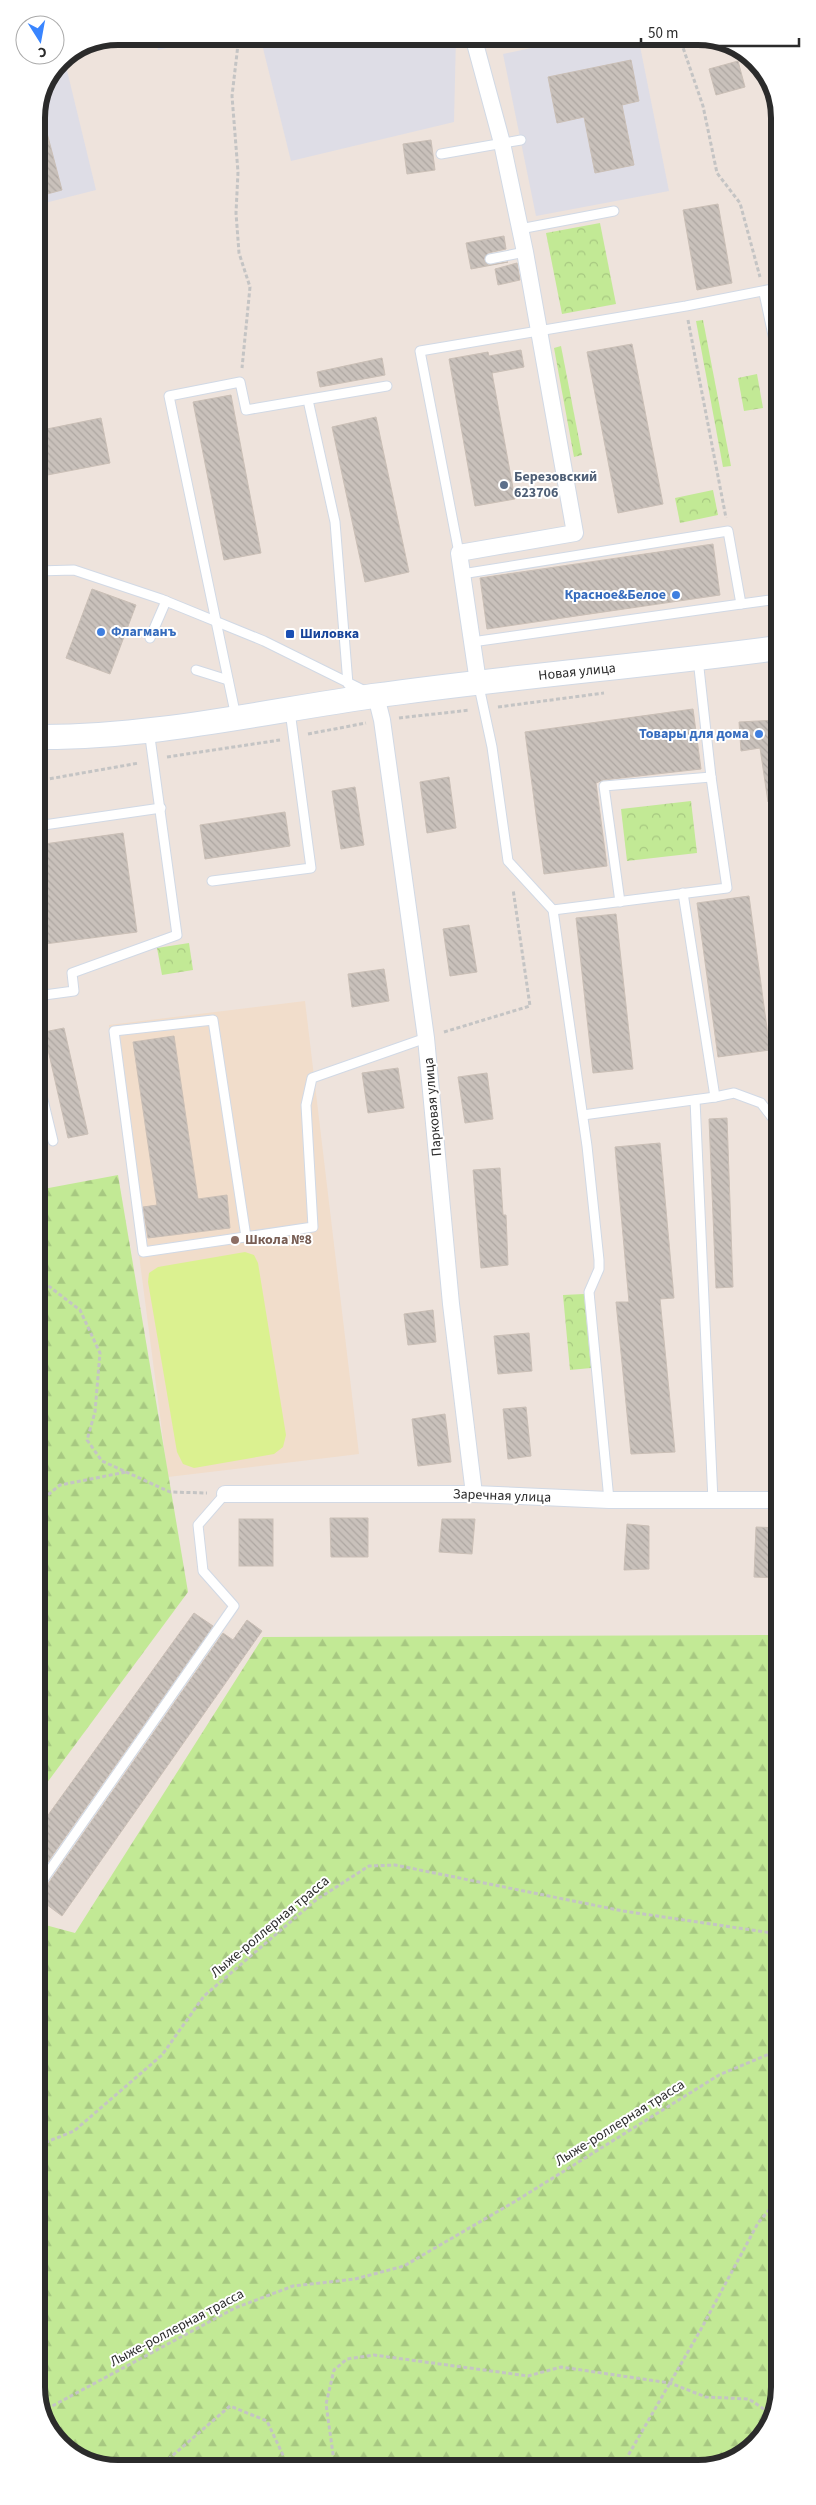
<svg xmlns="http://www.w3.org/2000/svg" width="816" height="2505" viewBox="0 0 816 2505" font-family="'Source Sans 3',sans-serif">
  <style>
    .industrial { fill: #dedde6 }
    .education { fill: #f1ddcb }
    .forest { fill: url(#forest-firs) }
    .park { fill: url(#park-crowns) }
    .pitch { fill: #dbf190 }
    .building { fill: url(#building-back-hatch); stroke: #cabfb6 }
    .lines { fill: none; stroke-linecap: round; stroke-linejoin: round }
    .lane-casing { stroke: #d1d9e5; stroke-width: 11 }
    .street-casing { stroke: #d1d9e5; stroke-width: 18 }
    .secondary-casing { stroke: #d1d9e5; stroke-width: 26 }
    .path { stroke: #c4c4c4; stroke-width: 3; stroke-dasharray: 4 2.5; stroke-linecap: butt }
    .lane { stroke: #fff; stroke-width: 9 }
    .street { stroke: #fff; stroke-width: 16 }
    .secondary { stroke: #fff; stroke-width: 24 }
    .service-dot { fill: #5c6f8a; stroke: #fff; stroke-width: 2 }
    .shop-dot { fill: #3f7fe0; stroke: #fff; stroke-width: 2 }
    .transit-dot { fill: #1a4fb4; stroke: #fff; stroke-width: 2 }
    .education-dot { fill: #8d6e63; stroke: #fff; stroke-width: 2 }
    .labels { text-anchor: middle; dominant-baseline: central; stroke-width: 4; stroke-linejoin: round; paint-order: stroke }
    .service-label { font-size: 14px; font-weight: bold; fill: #4e5e75; stroke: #fff; text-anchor: start }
    .shop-label { font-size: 14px; font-weight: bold; fill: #366cbe; stroke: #fff; text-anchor: end }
    .transit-label { font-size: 14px; font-weight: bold; fill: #164399; stroke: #fff; text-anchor: start }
    .street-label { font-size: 14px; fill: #2b2b2b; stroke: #fff }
    .education-label { font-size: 14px; font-weight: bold; fill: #785e54; stroke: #fff; text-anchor: start }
    .rim { fill: none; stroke: #2b2b2b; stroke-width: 6 }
  </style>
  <defs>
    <pattern id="forest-firs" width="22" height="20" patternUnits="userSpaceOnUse" patternTransform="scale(1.25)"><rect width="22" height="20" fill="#c2e995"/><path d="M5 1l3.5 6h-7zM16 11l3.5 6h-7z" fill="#a7c881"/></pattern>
    <pattern id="park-crowns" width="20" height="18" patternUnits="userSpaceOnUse" patternTransform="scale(1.25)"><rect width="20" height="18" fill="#c2e995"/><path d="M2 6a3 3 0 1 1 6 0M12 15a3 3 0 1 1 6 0" fill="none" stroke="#a7c881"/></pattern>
    <pattern id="building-back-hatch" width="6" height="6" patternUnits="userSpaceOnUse" patternTransform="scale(1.25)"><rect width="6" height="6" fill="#c9c1bb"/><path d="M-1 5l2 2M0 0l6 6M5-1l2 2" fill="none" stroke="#ada6a1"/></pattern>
  </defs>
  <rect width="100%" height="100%" fill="#eee3dc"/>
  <g class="industrial">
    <polygon points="155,36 216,36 158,50"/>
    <polygon points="260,36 456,36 454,122 291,161"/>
    <polygon points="586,36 638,36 669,191 536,216 503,54"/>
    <polygon points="64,58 96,190 37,205 36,113 60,60"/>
  </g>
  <polygon class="education" points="305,1001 359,1454 168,1477 109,1025"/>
  <g class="forest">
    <polygon points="118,1175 188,1592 38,1795 38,1190"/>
    <polygon points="779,1635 780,2388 763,2437 719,2466 112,2469 64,2449 39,2408 38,1923 75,1933 263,1637"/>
  </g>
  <g class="park">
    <polygon points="600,223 616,304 562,314 546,233"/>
    <polygon points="703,320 731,466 723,467 696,321"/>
    <polygon points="561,346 582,455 574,457 554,348"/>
    <polygon points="757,374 763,408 744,411 738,378"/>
    <polygon points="713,490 718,515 680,523 675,498"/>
    <polygon points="691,801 697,853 627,861 621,809"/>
    <polygon points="189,943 193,970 162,975 157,948"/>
    <polygon points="584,1294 591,1368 570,1370 563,1295"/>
  </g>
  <polygon class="pitch" points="245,1252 254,1255 258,1263 286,1435 283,1447 274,1454 194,1468 183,1464 177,1452 148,1282 149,1273 158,1267"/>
  <g class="building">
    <polygon points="631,60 639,101 622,105 634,165 595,173 584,117 557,123 548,77"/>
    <polygon points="738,61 745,87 716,95 709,69"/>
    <polygon points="36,114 42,114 62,190 36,197"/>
    <polygon points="431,140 435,170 407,174 403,144"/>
    <polygon points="718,204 732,283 697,290 683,210"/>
    <polygon points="504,236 506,249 488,253 484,260 488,265 508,262 471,269 466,243"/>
    <polygon points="517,263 520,280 498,285 495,269"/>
    <polygon points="632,344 663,504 618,513 587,352"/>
    <polygon points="521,350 524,367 492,373 515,499 475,506 449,359 488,352 489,356"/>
    <polygon points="382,358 385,375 320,387 317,372"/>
    <polygon points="231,395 261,553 224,560 193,402"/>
    <polygon points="376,417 409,572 365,582 332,427"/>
    <polygon points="101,418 110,463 37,477 37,431"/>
    <polygon points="713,544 720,595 487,629 480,578"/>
    <polygon points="92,589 136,605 110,674 66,658"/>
    <polygon points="693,709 701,769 603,780 596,783 607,866 544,874 525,732"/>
    <polygon points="777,720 778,801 768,802 760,748 741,751 739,722"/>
    <polygon points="449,777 456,828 427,833 420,782"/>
    <polygon points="355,787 364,845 341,849 332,791"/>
    <polygon points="285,812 290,846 205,859 200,825"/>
    <polygon points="123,833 137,932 37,945 37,845"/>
    <polygon points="749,896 770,1050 718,1057 697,903"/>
    <polygon points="616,914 633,1069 593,1073 576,918"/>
    <polygon points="469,925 477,972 450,976 443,929"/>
    <polygon points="384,969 389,1001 352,1007 348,974"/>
    <polygon points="64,1028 88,1134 68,1138 44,1032"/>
    <polygon points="174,1036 198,1199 227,1195 230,1228 148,1238 143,1207 157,1205 133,1042"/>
    <polygon points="398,1068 404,1108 368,1113 362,1073"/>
    <polygon points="487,1073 493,1119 465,1123 458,1077"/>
    <polygon points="727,1118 733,1287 716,1288 709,1119"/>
    <polygon points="660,1143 674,1298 660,1299 675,1452 631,1454 616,1302 629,1302 615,1147"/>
    <polygon points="500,1168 503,1215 506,1215 508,1265 481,1268 473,1170"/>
    <polygon points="433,1310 436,1342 408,1345 404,1314"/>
    <polygon points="529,1333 532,1371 498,1374 494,1336"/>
    <polygon points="526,1407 531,1456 508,1459 503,1409"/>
    <polygon points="445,1414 451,1462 418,1466 412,1419"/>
    <polygon points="330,1518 368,1518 368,1557 331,1557"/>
    <rect x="239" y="1519" width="34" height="47"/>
    <polygon points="442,1519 475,1519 472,1554 439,1552"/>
    <polygon points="627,1524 649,1526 649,1569 624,1570"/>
    <polygon points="756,1527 779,1528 779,1578 754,1577"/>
    <polygon points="194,1613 213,1626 38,1876 38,1829"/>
    <polygon points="247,1620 262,1631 62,1916 38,1898 38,1893 43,1891 223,1633 233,1640"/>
  </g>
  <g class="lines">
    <defs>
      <g id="lane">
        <polyline points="441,154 521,140"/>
        <polyline points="520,229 614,211"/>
        <polyline points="490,259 525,252"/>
        <polyline points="764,293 777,354"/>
        <polyline points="308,400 335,522 348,684"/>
        <polyline points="459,553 420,351 686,306 777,288"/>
        <polyline points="37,571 74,570 161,599 264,641 365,691"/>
        <polyline points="462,574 728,531 741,604 778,599"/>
        <polyline points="150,638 166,601"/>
        <polyline points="472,642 741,604"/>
        <polyline points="196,670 228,680"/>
        <polyline points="478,682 492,747 508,861 553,910 587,1146 599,1260 599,1269 589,1292 609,1500"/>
        <polyline points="236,717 169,396 240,382 246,410 387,386"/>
        <polyline points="37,826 161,808"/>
        <polyline points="212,881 311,868 290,711"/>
        <polyline points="683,893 715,1097"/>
        <polyline points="620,902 604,786 711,777"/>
        <polyline points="553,910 727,888 711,777 698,659"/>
        <polyline points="37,996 74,991 72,973 177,935 149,730"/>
        <polyline points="37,1075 53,1141"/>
        <polyline points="695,1100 713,1501"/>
        <polyline points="583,1115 715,1097 734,1093 761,1103 778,1125"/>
        <polyline points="246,1237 213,1020 114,1031 143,1252 313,1227 306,1105 312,1078 426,1038"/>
        <polyline points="38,1887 234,1606 203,1571 198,1525 225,1494"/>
      </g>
      <g id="street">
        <polyline points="473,36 502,143 525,252 575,533 459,553 478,682"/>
        <polyline points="376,696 382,720 426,1038 451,1304 474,1494"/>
        <polyline points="225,1494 474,1494 609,1500 779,1500"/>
      </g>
      <path id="secondary" d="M 37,737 C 150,738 262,712 373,696 C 508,677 643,666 778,648"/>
    </defs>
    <use href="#lane" class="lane-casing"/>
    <use href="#street" class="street-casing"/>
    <use href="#secondary" class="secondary-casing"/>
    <g class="path">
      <polyline points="239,36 232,96 238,172 236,213 239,253 250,287 242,368"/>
      <polyline points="679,36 703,106 717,173 740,203 760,277"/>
      <polyline points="688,320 726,518"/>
      <polyline points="498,707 604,693"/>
      <polyline points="399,718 470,710"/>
      <polyline points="308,734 366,723"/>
      <polyline points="167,757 280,740"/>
      <polyline points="37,781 139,763"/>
      <polyline points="444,1032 530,1006 513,889"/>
      <polyline points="38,1278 80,1310 100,1353 95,1412 87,1440 102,1461 170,1492 207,1493"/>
      <polyline points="38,1503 60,1485 126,1472"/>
      <polyline points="39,2145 74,2131 162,2055 204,1996 316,1900 369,1866 395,1865 623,1911 779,1934"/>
      <polyline points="41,2412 235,2308 293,2286 355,2279 404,2266 514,2202 719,2075 779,2050"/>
      <polyline points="622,2466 700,2331 758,2223 780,2197"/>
      <polyline points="158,2468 230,2406 267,2421 289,2468"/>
      <polyline points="335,2468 326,2404 334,2370 347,2359 374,2355 528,2376 561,2367 670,2383 706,2397 749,2399 771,2414"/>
    </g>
    <use href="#lane" class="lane"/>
    <use href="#street" class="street"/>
    <use href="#secondary" class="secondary"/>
  </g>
  <circle class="service-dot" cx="504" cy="485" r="5"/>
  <g class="shop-dot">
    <circle cx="676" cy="595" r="5"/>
    <circle cx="101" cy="632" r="5"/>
    <circle cx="759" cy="734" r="5"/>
  </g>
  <rect class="transit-dot" x="285" y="629" width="10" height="10" rx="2.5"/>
  <circle class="education-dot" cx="235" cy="1240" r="5"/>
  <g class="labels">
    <g class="service-label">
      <text x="514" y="477">Березовский<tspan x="514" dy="16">623706</tspan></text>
    </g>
    <g class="shop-label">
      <text x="666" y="595">Красное&amp;Белое</text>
      <text x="111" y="632" text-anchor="start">Флагманъ</text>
      <text x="749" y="734">Товары для дома</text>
    </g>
    <g class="transit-label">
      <text x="300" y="634">Шиловка</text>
    </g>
    <g class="street-label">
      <text transform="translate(577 672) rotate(-6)">Новая улица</text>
      <text transform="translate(433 1107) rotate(-95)">Парковая улица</text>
      <text transform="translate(502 1496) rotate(2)">Заречная улица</text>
      <text transform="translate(270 1927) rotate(-40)">Лыже-роллерная трасса</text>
      <text transform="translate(620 2123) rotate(-32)">Лыже-роллерная трасса</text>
      <text transform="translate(177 2328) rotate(-28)">Лыже-роллерная трасса</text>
    </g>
    <g class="education-label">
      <text x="245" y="1240">Школа №8</text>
    </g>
  </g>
  <path d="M0 0H816V2505H0ZM118 45H698A73 73 0 0 1 771 118V2387A73 73 0 0 1 698 2460H118A73 73 0 0 1 45 2387V118A73 73 0 0 1 118 45Z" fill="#fff" fill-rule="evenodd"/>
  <path class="rim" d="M118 45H698A73 73 0 0 1 771 118V2387A73 73 0 0 1 698 2460H118A73 73 0 0 1 45 2387V118A73 73 0 0 1 118 45Z"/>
  <g transform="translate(40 40) rotate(169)"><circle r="24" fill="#ffffff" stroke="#aaaaaa"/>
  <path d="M0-4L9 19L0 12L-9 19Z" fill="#3985ff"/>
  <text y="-8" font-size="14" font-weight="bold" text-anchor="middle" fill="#2b2b2b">С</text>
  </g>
  <path d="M641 38v8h158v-8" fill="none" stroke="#2b2b2b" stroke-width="2.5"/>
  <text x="648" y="38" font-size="15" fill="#2b2b2b" stroke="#ffffff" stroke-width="4" paint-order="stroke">50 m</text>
</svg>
